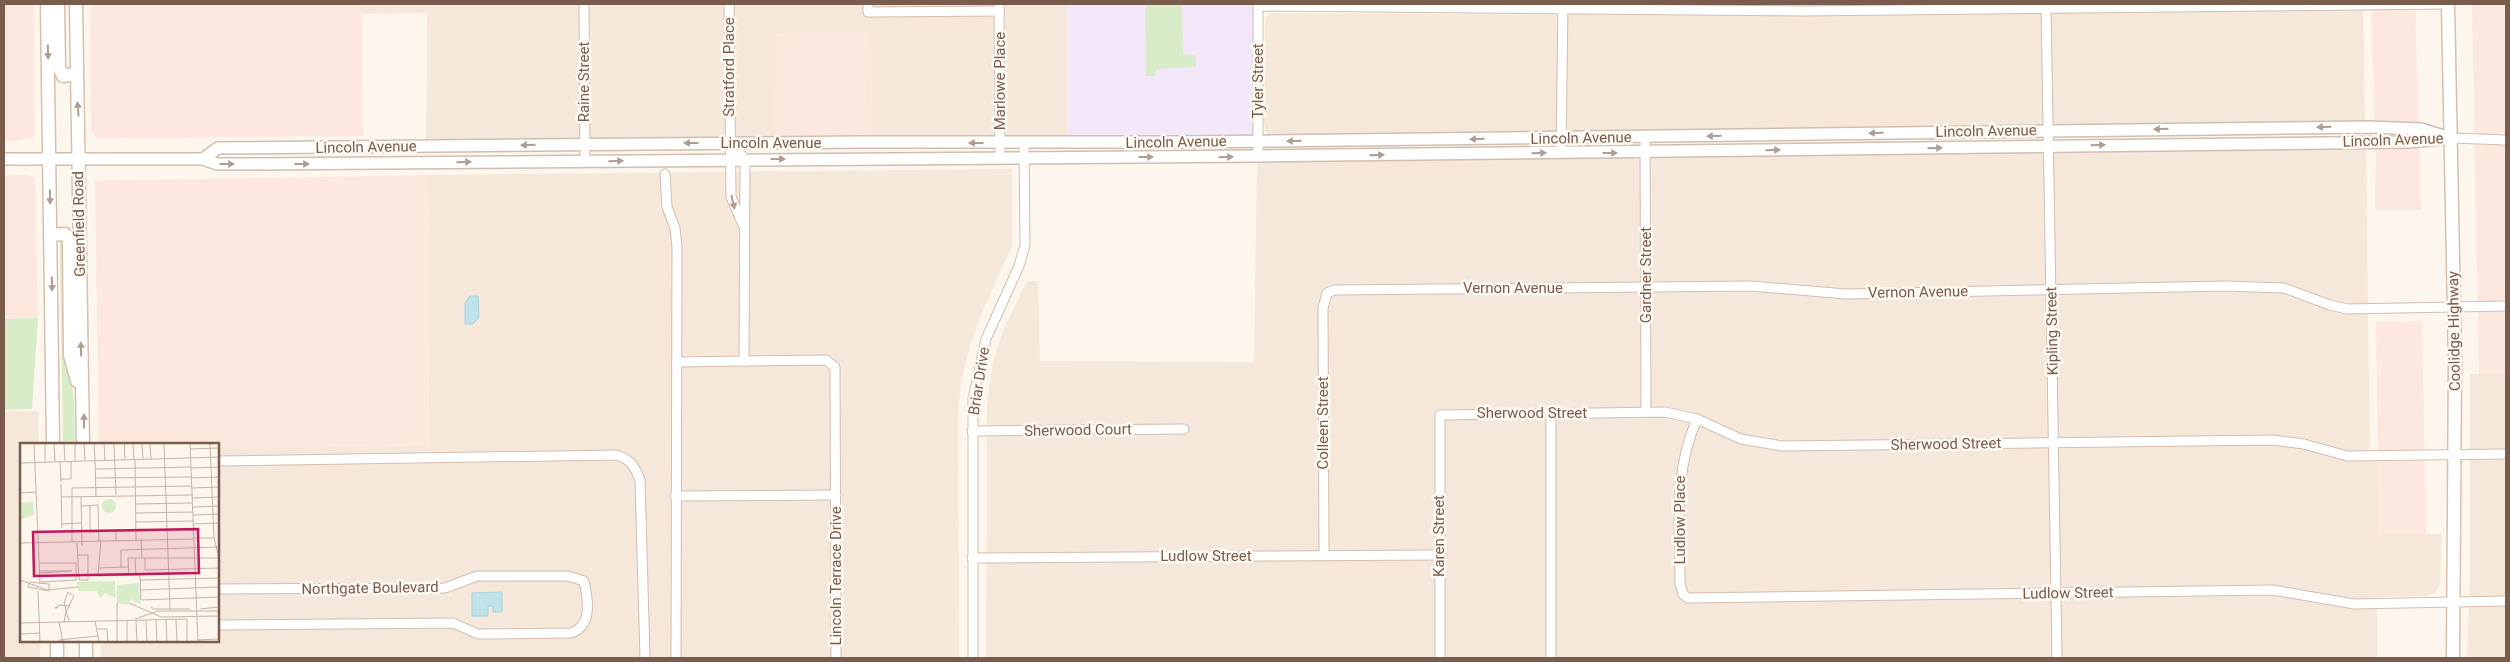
<svg xmlns="http://www.w3.org/2000/svg" width="2510" height="662" viewBox="0 0 2510 662" font-family="Roboto,sans-serif">
  <style>
    .residential { fill: #f5e8da }
    .commercial { fill: #fde8e0 }
    .education { fill: #f3e8fa }
    .green { fill: #d8ecc9 }
    .water { fill: #bfe3e8; stroke: #a5d3da }
    .lines { fill: none; stroke-linecap: round; stroke-linejoin: round }
    .minor-casing { stroke: #d1beb0; stroke-width: 11 }
    .tertiary-casing { stroke: #d1beb0; stroke-width: 14 }
    .secondary-casing { stroke: #d6c0b0; stroke-width: 15 }
    .minor { stroke: #fff; stroke-width: 9 }
    .tertiary { stroke: #fff; stroke-width: 11 }
    .secondary { stroke: #fff; stroke-width: 12 }
    .oneway { fill: #af9d94 }
    .labels { text-anchor: middle; dominant-baseline: central; stroke-width: 5; stroke-linejoin: round; paint-order: stroke }
    .street-label { font-size: 15px; fill: #7a5c4d; stroke: #fffaf3 }
    .inset-road { fill: none; stroke: #c5b3a7; stroke-width: 1 }
    .view { fill: #c2185b; fill-opacity: 0.15; stroke: #c2185b; stroke-width: 2.5 }
    .inset-edge { fill: none; stroke: #7a5c4d; stroke-width: 2.5 }
  </style>
  <rect width="100%" height="100%" fill="#fdf6ec"/>
  <g class="residential">
    <polygon points="362,4 1067,4 1067,138 872,137 871,33 775,138 426,141 427,13 362,14"/>
    <polygon points="1570,4 2363,4 2365,122 1273,136 1266,133 1264,121 1265,26 1266,18 1270,13 1570,15"/>
    <polygon points="2366,147 2370,461 2379,462 2379,533 2442,534 2440,584 2436,593 2425,596 2377,597 2377,658 986,658 987,405 993,360 1005,326 1027,281 1038,281 1040,361 1254,362 1257,161"/>
    <polygon points="1012,169 1012,246 981,315 970,346 961,382 958,417 959,658 101,658 100,641 218,641 218,448 429,446 427,175"/>
    <polygon points="2470,374 2506,374 2506,658 2467,658 2470,576"/>
    <polygon points="4,411 38,411 39,444 21,444 21,641 40,641 40,658 4,658"/>
  </g>
  <g class="commercial">
    <polygon points="4,4 34,4 35,133 33,138 4,142"/>
    <polygon points="90,4 362,4 363,136 97,138 91,130"/>
    <polygon points="2371,4 2415,4 2421,210 2375,210 2376,156"/>
    <polygon points="2472,4 2506,4 2506,374 2479,374"/>
    <polygon points="871,32 872,137 775,138 776,33"/>
    <polygon points="4,175 29,175 35,179 38,318 4,319"/>
    <polygon points="427,175 429,446 218,448 218,444 99,444 95,181"/>
    <polygon points="2422,321 2426,534 2379,534 2376,322"/>
  </g>
  <polygon class="education" points="1067,4 1258,4 1256,146 1067,148"/>
  <g class="green">
    <polygon points="1147,4 1182,4 1183,54 1196,55 1196,67 1156,69 1155,76 1146,76 1145,10"/>
    <polygon points="60,242 66,242 68,354 74,401 75,444 63,444"/>
    <polygon points="38,318 32,409 4,410 4,319"/>
  </g>
  <g class="water">
    <polygon points="470,296 478,296 479,317 473,324 465,324 465,303"/>
    <polygon points="502,592 502,612 493,612 493,606 488,606 488,616 472,616 472,593"/>
  </g>
  <g class="lines">
    <defs>
      <g id="minor">
        <polyline points="584,4 585,161"/>
        <polyline points="729,4 731,197 744,227"/>
        <polyline points="868,4 868,12 999,11"/>
        <polyline points="999,4 1000,158"/>
        <polyline points="2046,4 2057,658"/>
        <polyline points="1645,137 1646,412"/>
        <polyline points="2451,138 2506,140"/>
        <polyline points="731,143 745,159 744,361"/>
        <polyline points="1561,153 1563,4"/>
        <polyline points="1258,156 1258,6 1804,11 2448,4"/>
        <polyline points="665,174 667,207 675,228 677,247 676,658"/>
        <polyline points="677,362 826,360 835,367 836,658"/>
        <polyline points="1551,413 1551,658"/>
        <path d="M 1697,419 C 1673,473 1680,525 1680,583 L 1683,594 L 1688,598 L 2273,590 L 2354,604 L 2506,601"/>
        <polyline points="972,431 1184,429"/>
        <path d="M 218,461 L 616,455 C 631,459 635,467 640,480 L 645,658"/>
        <polyline points="675,496 836,495"/>
        <polyline points="1324,555 1323,308 1327,293 1334,290 1751,286 1846,294 2225,286 2284,288 2330,305 2347,309 2506,306"/>
        <polyline points="972,558 1439,555"/>
        <path d="M 218,589 L 445,588 L 477,576 L 568,576 L 584,581 C 588,599 593,626 571,633 L 478,634 L 453,623 L 218,625"/>
        <polyline points="973,658 973,399 986,339 1019,266 1025,245 1024,143"/>
        <polyline points="1440,658 1440,415 1665,412 1697,419 1741,439 1782,446 2273,440 2304,444 2347,456 2506,454"/>
      </g>
      <g id="tertiary">
        <polyline points="4,159 203,159 217,164 253,164 1258,156 2409,142 2451,138"/>
        <polyline points="203,159 218,148 858,142 1194,142 2369,127 2421,129 2447,137"/>
      </g>
      <g id="secondary">
        <polyline points="47,4 53,444"/>
        <polyline points="58,4 59,67 63,76 76,74"/>
        <polyline points="76,4 83,444"/>
        <polyline points="2448,4 2455,362 2453,658"/>
        <polyline points="50,235 65,234 69,240 70,355 77,381"/>
        <polyline points="57,641 57,658"/>
        <polyline points="86,641 86,658"/>
      </g>
    </defs>
    <use href="#minor" class="minor-casing"/>
    <use href="#tertiary" class="tertiary-casing"/>
    <use href="#secondary" class="secondary-casing"/>
    <use href="#minor" class="minor"/>
    <use href="#tertiary" class="tertiary"/>
    <use href="#secondary" class="secondary"/>
  </g>
  <defs><path id="oneway-solid" d="M-6-.8H1V-3.2L6.5 0L1 3.2V.8H-6Z" transform="scale(1.25)"/></defs>
  <g class="oneway">
    <use href="#oneway-solid" transform="translate(48 52) rotate(89)"/>
    <use href="#oneway-solid" transform="translate(78 109) rotate(-94)"/>
    <use href="#oneway-solid" transform="translate(2324 127) rotate(179)"/>
    <use href="#oneway-solid" transform="translate(2161 129) rotate(179)"/>
    <use href="#oneway-solid" transform="translate(1876 133) rotate(179)"/>
    <use href="#oneway-solid" transform="translate(1714 136) rotate(179)"/>
    <use href="#oneway-solid" transform="translate(1477 139) rotate(179)"/>
    <use href="#oneway-solid" transform="translate(1294 141) rotate(179)"/>
    <use href="#oneway-solid" transform="translate(691 143) rotate(180)"/>
    <use href="#oneway-solid" transform="translate(976 143) rotate(-180)"/>
    <use href="#oneway-solid" transform="translate(528 145) rotate(179)"/>
    <use href="#oneway-solid" transform="translate(2098 145) rotate(-1)"/>
    <use href="#oneway-solid" transform="translate(1935 148) rotate(-1)"/>
    <use href="#oneway-solid" transform="translate(1773 150) rotate(-1)"/>
    <use href="#oneway-solid" transform="translate(1539 153) rotate(-1)"/>
    <use href="#oneway-solid" transform="translate(1610 153)"/>
    <use href="#oneway-solid" transform="translate(1377 155) rotate(-1)"/>
    <use href="#oneway-solid" transform="translate(1146 157)"/>
    <use href="#oneway-solid" transform="translate(1226 157) rotate(-1)"/>
    <use href="#oneway-solid" transform="translate(778 159)"/>
    <use href="#oneway-solid" transform="translate(616 161) rotate(-1)"/>
    <use href="#oneway-solid" transform="translate(464 162) rotate(-1)"/>
    <use href="#oneway-solid" transform="translate(227 164)"/>
    <use href="#oneway-solid" transform="translate(302 164)"/>
    <use href="#oneway-solid" transform="translate(50 197) rotate(89)"/>
    <use href="#oneway-solid" transform="translate(733 202) rotate(77)"/>
    <use href="#oneway-solid" transform="translate(52 284) rotate(88)"/>
    <use href="#oneway-solid" transform="translate(81 349) rotate(-91)"/>
    <use href="#oneway-solid" transform="translate(84 421) rotate(-89)"/>
  </g>
  <g class="labels">
    <g class="street-label">
      <text transform="translate(729 67) rotate(-90)">Stratford Place</text>
      <text transform="translate(1000 81) rotate(-90)">Marlowe Place</text>
      <text transform="translate(1258 81) rotate(-90)">Tyler Street</text>
      <text transform="translate(584 82) rotate(-90)">Raine Street</text>
      <text transform="translate(1986 131) rotate(-1)">Lincoln Avenue</text>
      <text transform="translate(1581 138) rotate(-1)">Lincoln Avenue</text>
      <text transform="translate(2393 140) rotate(-2)">Lincoln Avenue</text>
      <text transform="translate(1176 142) rotate(-1)">Lincoln Avenue</text>
      <text x="771" y="143">Lincoln Avenue</text>
      <text transform="translate(366 147) rotate(-1)">Lincoln Avenue</text>
      <text transform="translate(79 224) rotate(-91)">Greenfield Road</text>
      <text transform="translate(1646 275) rotate(-90)">Gardner Street</text>
      <text x="1513" y="288">Vernon Avenue</text>
      <text transform="translate(1918 292) rotate(-1)">Vernon Avenue</text>
      <text transform="translate(2052 331) rotate(-91)">Kipling Street</text>
      <text transform="translate(2454 331) rotate(-91)">Coolidge Highway</text>
      <text transform="translate(979 381) rotate(-81)">Briar Drive</text>
      <text x="1532" y="413">Sherwood Street</text>
      <text transform="translate(1323 423) rotate(-90)">Colleen Street</text>
      <text transform="translate(1078 430) rotate(-1)">Sherwood Court</text>
      <text transform="translate(1946 444) rotate(-1)">Sherwood Street</text>
      <text transform="translate(1680 520) rotate(-90)">Ludlow Place</text>
      <text transform="translate(1439 536) rotate(-90)">Karen Street</text>
      <text x="1206" y="556">Ludlow Street</text>
      <text transform="translate(836 576) rotate(-90)">Lincoln Terrace Drive</text>
      <text transform="translate(370 588) rotate(-1)">Northgate Boulevard</text>
      <text transform="translate(2068 593) rotate(-1)">Ludlow Street</text>
    </g>
  </g>
  <g transform="translate(20 443)">
    <rect width="199" height="199" fill="#fdf6ec"/>
    <path d="M82 63a7 7 0 1 1 14 0a7 7 0 1 1-14 0ZM 13,59 L 14,72 L 0,77 L 0,60 ZM 95,138 L 96,155 L 85,150 L 80,155 L 77,148 L 58,148 L 57,139 ZM 119,140 L 121,162 L 111,156 L 107,162 L 97,160 L 97,142 Z" fill="#d8ecc9"/>
    <path class="inset-road" d="M 14,0 L 20,141M 25,0 L 25,19M 34,0 L 35,18M 44,0 L 45,18M 55,0 L 55,18M 64,0 L 65,17M 74,0 L 75,17M 84,0 L 85,17M 94,0 L 96,52M 104,0 L 105,16M 113,0 L 114,16M 122,0 L 123,16M 130,0 L 131,16M 144,0 L 150,167M 170,0 L 178,199M 190,0 L 194,95 L 199,115M 170,6 L 199,5M 75,17 L 76,53M 115,17 L 116,98M 40,18 L 41,39M 0,20 L 199,14M 171,25 L 199,24M 76,26 L 171,24M 76,35 L 171,34M 171,35 L 199,34M 41,36 L 51,36 L 51,19M 41,41 L 42,85M 172,45 L 199,44M 0,50 L 16,49M 41,54 L 172,52M 61,54 L 62,103M 173,55 L 199,54M 116,61 L 172,60M 70,62 L 70,89 L 79,89M 61,63 L 78,62 L 79,98M 173,64 L 199,63M 116,70 L 173,69M 173,72 L 199,71M 116,79 L 173,78M 41,81 L 61,80M 174,81 L 199,80M 173,95 L 194,95M 121,96 L 122,114M 81,97 L 78,133 L 120,132 L 121,157 L 199,154M 96,98 L 96,88 L 174,87M 52,99 L 52,45 L 171,43M 0,100 L 173,96M 57,100 L 59,137 L 68,137 L 68,112 L 58,112M 115,115 L 116,132M 125,115 L 125,127 L 199,125M 19,120 L 56,120 L 56,137 L 21,139M 101,124 L 101,107 L 199,104M 78,125 L 108,124M 19,128 L 52,128M 20,130 L 52,128M 109,132 L 108,115 L 199,115M 0,137 L 27,147 L 58,144M 120,137 L 199,135M 10,139 L 29,141 L 29,148 L 8,144 ZM 120,147 L 199,144M 18,148 L 20,199M 97,160 L 97,199M 109,160 L 141,174 L 199,173M 39,162 L 35,165 L 37,165 L 39,162 L 50,163M 131,164 L 134,166 L 170,166M 180,166 L 199,164M 115,176 L 138,168 L 199,168M 156,176 L 157,199M 167,176 L 167,199M 136,177 L 137,199M 146,177 L 147,199M 75,178 L 79,199M 107,178 L 107,199M 116,178 L 117,199M 126,178 L 127,199M 39,179 L 43,199M 44,179 L 46,169 L 54,153 L 48,149 L 44,160 L 45,162 L 46,169 L 49,177 L 49,179M 0,180 L 167,176M 77,186 L 87,186 L 88,199M 0,191 L 20,190M 39,197 L 78,193M 178,197 L 199,196"/>
    <path class="view" d="M 178,86 L 179,130 L 14,133 L 13,89 Z"/>
    <rect width="199" height="199" class="inset-edge"/>
  </g>
  <rect width="2510" height="662" fill="none" stroke="#7a5c4d" stroke-width="10"/>
</svg>
